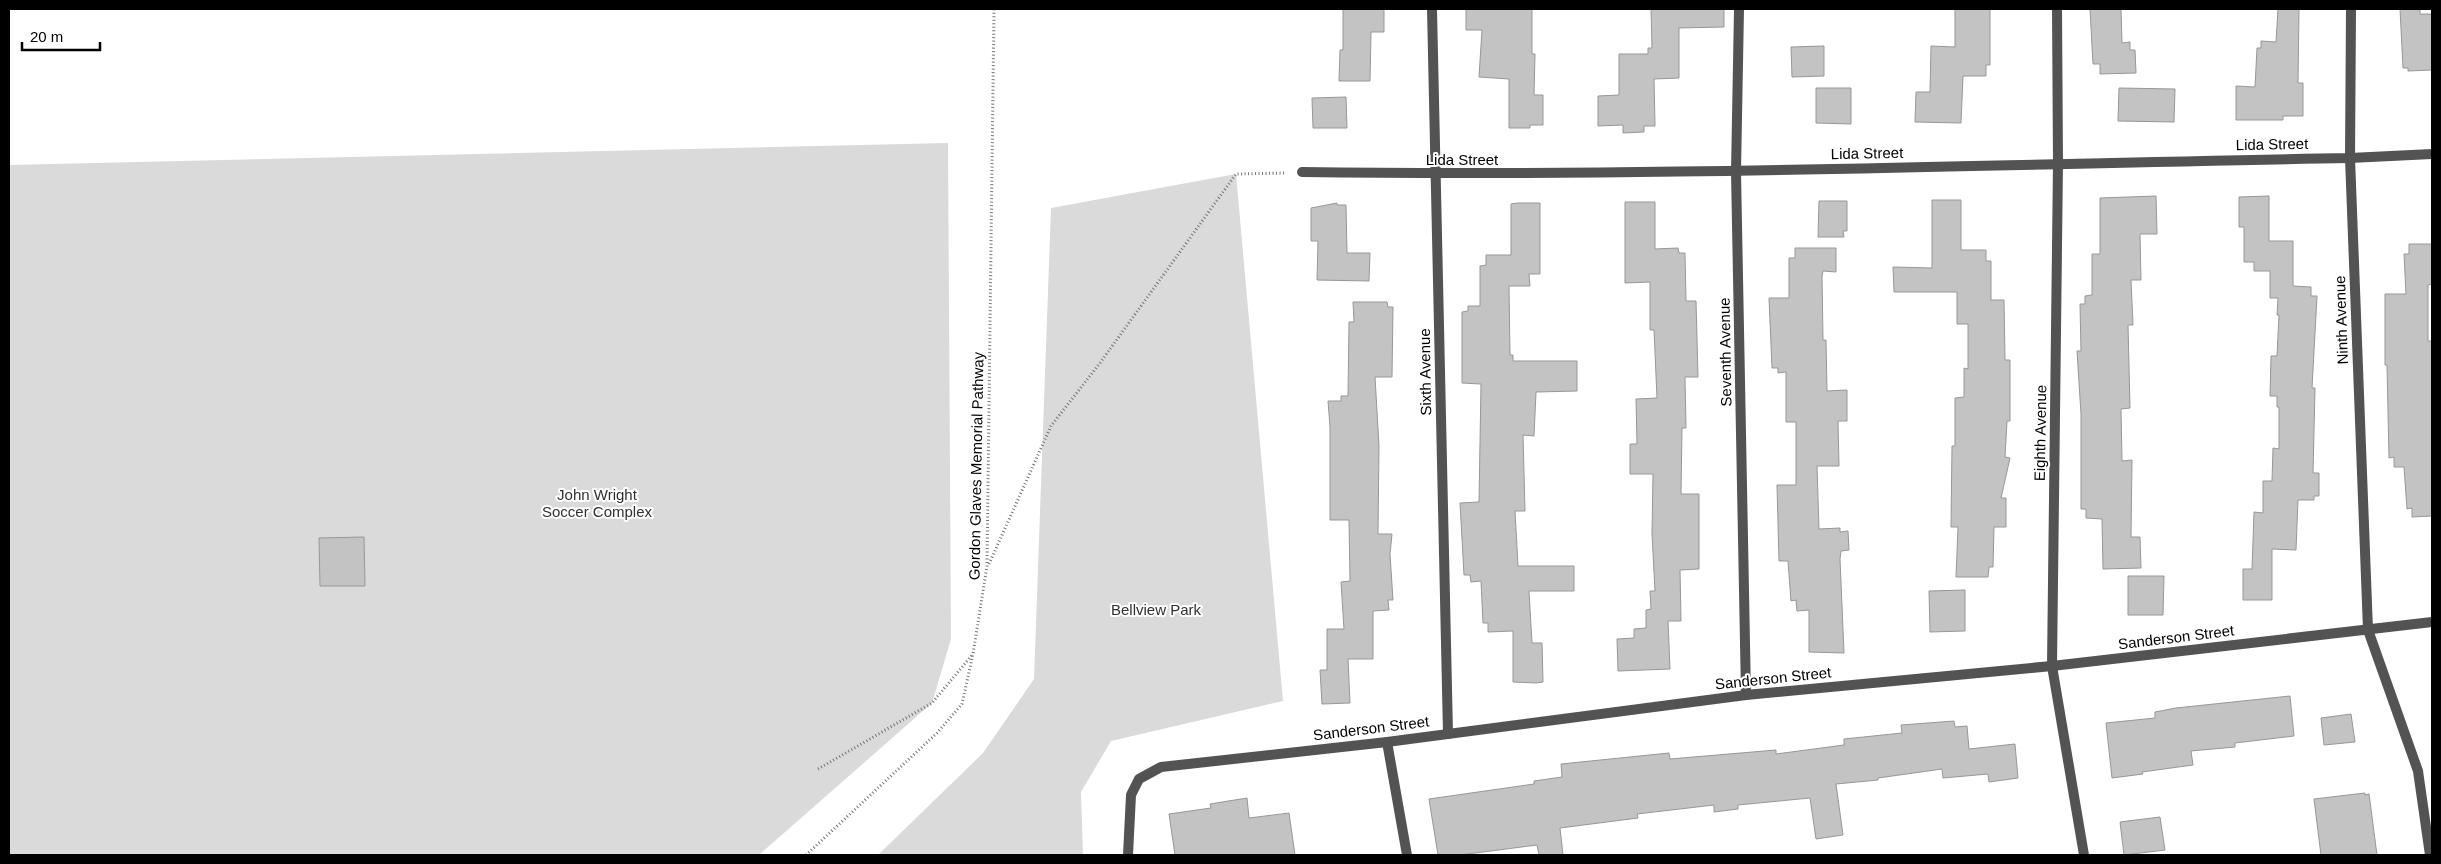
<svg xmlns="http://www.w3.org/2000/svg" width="2441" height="864" viewBox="0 0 2441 864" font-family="Helvetica,sans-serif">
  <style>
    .green { fill: #dadada }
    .building { fill: #c3c3c3; stroke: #979797 }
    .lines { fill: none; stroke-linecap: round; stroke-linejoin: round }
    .path { stroke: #757575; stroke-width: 3; stroke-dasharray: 1 2.5; stroke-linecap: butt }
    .street { stroke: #535353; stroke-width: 10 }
    .labels { text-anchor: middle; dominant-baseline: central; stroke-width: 4; stroke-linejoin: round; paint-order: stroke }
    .street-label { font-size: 15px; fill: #000; stroke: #fff }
    .park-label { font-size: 15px; fill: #313131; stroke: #fff }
  </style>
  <rect width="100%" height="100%" fill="#fff"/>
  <g class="green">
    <polygon points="948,143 951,639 932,703 759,855 9,855 9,165"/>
    <polygon points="1236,174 1283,701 1111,741 1081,792 1083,855 878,855 983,753 1034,679 1051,208"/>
  </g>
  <g class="building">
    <polygon points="1343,9 1384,9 1384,32 1371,32 1370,81 1339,81 1340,50 1343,50"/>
    <polygon points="1466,9 1532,9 1532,54 1535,54 1534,95 1543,95 1543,125 1530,125 1530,128 1509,128 1509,79 1479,77 1482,30 1466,30"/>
    <polygon points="1651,9 1724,9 1724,27 1679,28 1679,78 1654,79 1655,126 1644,126 1644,132 1623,133 1623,125 1598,126 1598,96 1619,95 1619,54 1648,54 1648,48 1652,48"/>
    <polygon points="1955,9 1990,9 1990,65 1986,65 1986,76 1963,76 1961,123 1915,122 1916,92 1930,92 1931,46 1955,47"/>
    <polygon points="2090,9 2121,9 2122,43 2130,42 2130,50 2135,50 2136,73 2100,74 2100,64 2093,64"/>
    <polygon points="2278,9 2299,9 2298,83 2303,83 2303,116 2283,116 2283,120 2236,120 2236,86 2255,87 2257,48 2261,48 2261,41 2276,42"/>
    <polygon points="2400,9 2420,9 2420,14 2432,14 2432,70 2408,71 2408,68 2403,68"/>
    <polygon points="1824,46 1824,76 1792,77 1791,47"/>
    <polygon points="1816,88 1851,88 1851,124 1816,123"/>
    <polygon points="2119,88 2175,89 2174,122 2118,121"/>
    <polygon points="1346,97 1347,128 1313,128 1312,98"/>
    <polygon points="2156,196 2157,234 2140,234 2141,280 2131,280 2133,325 2128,325 2130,408 2121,409 2122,461 2132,460 2131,537 2140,537 2141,568 2103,569 2102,519 2086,518 2086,509 2081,509 2081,414 2077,351 2081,351 2080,304 2085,304 2085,296 2092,295 2092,254 2100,254 2100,198"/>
    <polygon points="2269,196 2269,241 2293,241 2293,286 2311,287 2311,296 2317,296 2312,388 2315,388 2313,473 2319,473 2319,496 2314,496 2314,500 2298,500 2296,550 2272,549 2272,600 2243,600 2243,569 2252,569 2254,512 2263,513 2263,481 2272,481 2273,448 2279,449 2279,407 2277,407 2277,396 2270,396 2271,356 2277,356 2279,315 2277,315 2278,298 2270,298 2270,271 2254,271 2254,262 2244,262 2244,227 2239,227 2239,197"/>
    <polygon points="1932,200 1961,200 1961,250 1986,250 1986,261 1991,261 1991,300 2004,300 2005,360 2010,360 2010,421 2007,421 2005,457 2010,458 2001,498 2006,498 2006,527 1994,527 1993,567 1989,567 1988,577 1956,577 1958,527 1951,527 1952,446 1955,446 1955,398 1964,397 1964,368 1968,369 1968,324 1957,324 1957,292 1894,292 1893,267 1932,268"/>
    <polygon points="1819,201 1847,201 1847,231 1843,231 1844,237 1818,237"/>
    <polygon points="1625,202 1655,202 1655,249 1678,248 1679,253 1685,253 1686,301 1696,301 1698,377 1685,377 1686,428 1682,428 1681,494 1699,494 1699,569 1680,570 1681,621 1668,621 1670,669 1618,671 1617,639 1634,638 1634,629 1646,628 1646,610 1651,609 1650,591 1655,591 1652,534 1653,474 1630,474 1630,444 1637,444 1636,399 1657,398 1654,330 1650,330 1650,282 1625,283"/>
    <polygon points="1337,203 1337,205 1346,205 1347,253 1370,253 1369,281 1317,280 1318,241 1311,241 1311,208"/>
    <polygon points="1518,203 1540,203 1540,274 1529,274 1530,286 1509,286 1510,355 1513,355 1513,361 1577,361 1577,391 1536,392 1534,436 1523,435 1525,511 1515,511 1518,566 1574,566 1574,591 1529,591 1532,643 1542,643 1543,682 1536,683 1513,682 1513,631 1488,632 1488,623 1483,623 1481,581 1471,582 1470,575 1464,575 1460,503 1479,502 1481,384 1462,383 1462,312 1468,311 1468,306 1480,306 1480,266 1486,265 1486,255 1511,255 1511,204"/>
    <polygon points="2409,244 2432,244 2432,284 2428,285 2428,341 2432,341 2432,516 2412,517 2412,508 2407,509 2404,467 2394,467 2394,457 2389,458 2387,365 2385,365 2385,294 2406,294 2404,254 2409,254"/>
    <polygon points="1795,248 1836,248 1836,272 1823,271 1822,277 1823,340 1826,340 1827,391 1847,390 1847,421 1838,421 1839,466 1817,466 1819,529 1840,528 1840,532 1848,531 1849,550 1841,551 1840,559 1844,653 1809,652 1809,610 1797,611 1796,600 1791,601 1788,561 1779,561 1777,485 1796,485 1796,422 1786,422 1786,372 1778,373 1778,368 1772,368 1769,298 1789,298 1789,258 1795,258"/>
    <polygon points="1353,302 1387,302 1388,307 1393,307 1392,377 1375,377 1379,446 1378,534 1392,534 1390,554 1393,600 1388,600 1389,610 1373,611 1373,659 1348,659 1350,703 1322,704 1320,670 1327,670 1327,629 1344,629 1341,582 1350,581 1349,520 1330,520 1330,427 1328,401 1341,401 1341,396 1348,396 1349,322 1354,322"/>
    <polygon points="364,537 365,586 320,586 319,538"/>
    <polygon points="2128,576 2164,576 2163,615 2128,615"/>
    <polygon points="1965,590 1965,631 1930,632 1929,591"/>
    <polygon points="2290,696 2294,736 2235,743 2235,747 2191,751 2193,765 2142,772 2143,774 2112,778 2106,723 2155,718 2155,712 2176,708"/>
    <polygon points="2351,714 2355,742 2324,745 2321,718"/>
    <polygon points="1954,721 1955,727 1967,726 1969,749 2015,744 2018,778 1989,782 1988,774 1943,778 1942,769 1878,778 1878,780 1836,784 1843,835 1816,839 1810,798 1738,805 1738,809 1714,812 1714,805 1637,814 1638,818 1560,828 1563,855 1539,855 1537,845 1460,855 1438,855 1429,799 1534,784 1534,781 1562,777 1561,764 1669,753 1670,759 1776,750 1776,754 1844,745 1844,739 1902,733 1901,725"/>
    <polygon points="2365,793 2365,795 2369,794 2377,855 2321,855 2314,799"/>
    <polygon points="1247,798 1249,818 1289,813 1295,855 1175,855 1169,814 1211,808 1210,804"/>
    <polygon points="2160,817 2165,850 2124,855 2120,822"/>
  </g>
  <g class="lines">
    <g class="path">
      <polyline points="989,564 1051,426 1100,363 1236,174 1286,173"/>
      <polyline points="818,769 932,703 973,654"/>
      <polyline points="806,855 937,733 962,704 973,654 987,566 994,9"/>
    </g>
    <g class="street">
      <polyline points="1432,9 1448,734"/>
      <polyline points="1739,9 1736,172 1746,695"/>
      <polyline points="2057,9 2058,163 2052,666 2084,855"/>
      <polyline points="2351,9 2350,158 2368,630 2418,771 2430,855"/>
      <path d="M 1302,172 C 1651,177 2000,164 2350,158 L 2432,154"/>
      <polyline points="1387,742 1407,855"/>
      <polyline points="1128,855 1131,795 1139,779 1161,767 1387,742 1746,695 2052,666 2432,622"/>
    </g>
  </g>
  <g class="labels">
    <g class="street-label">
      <text transform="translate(2272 144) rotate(-1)">Lida Street</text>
      <text transform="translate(1867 153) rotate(-1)">Lida Street</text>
      <text x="1462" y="159">Lida Street</text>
      <text transform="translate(2341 320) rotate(-92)">Ninth Avenue</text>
      <text transform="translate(1725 352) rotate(-91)">Seventh Avenue</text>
      <text transform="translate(1425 372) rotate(-91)">Sixth Avenue</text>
      <text transform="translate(2040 433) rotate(-89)">Eighth Avenue</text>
      <text transform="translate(976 466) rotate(-89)">Gordon Glaves Memorial Pathway</text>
      <text transform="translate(2176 637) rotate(-7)">Sanderson Street</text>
      <text transform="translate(1773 678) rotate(-6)">Sanderson Street</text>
      <text transform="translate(1371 728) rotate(-7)">Sanderson Street</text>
    </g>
    <g class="park-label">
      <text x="597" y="494">John Wright<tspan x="597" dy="17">Soccer Complex</tspan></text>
      <text x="1156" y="609">Bellview Park</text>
    </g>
  </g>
  <rect width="2441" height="864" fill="none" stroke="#000000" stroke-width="20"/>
  <path d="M22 42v8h78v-8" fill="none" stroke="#000000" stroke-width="2.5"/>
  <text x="30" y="42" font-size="15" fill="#000000" stroke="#ffffff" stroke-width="4" paint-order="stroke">20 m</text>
</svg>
